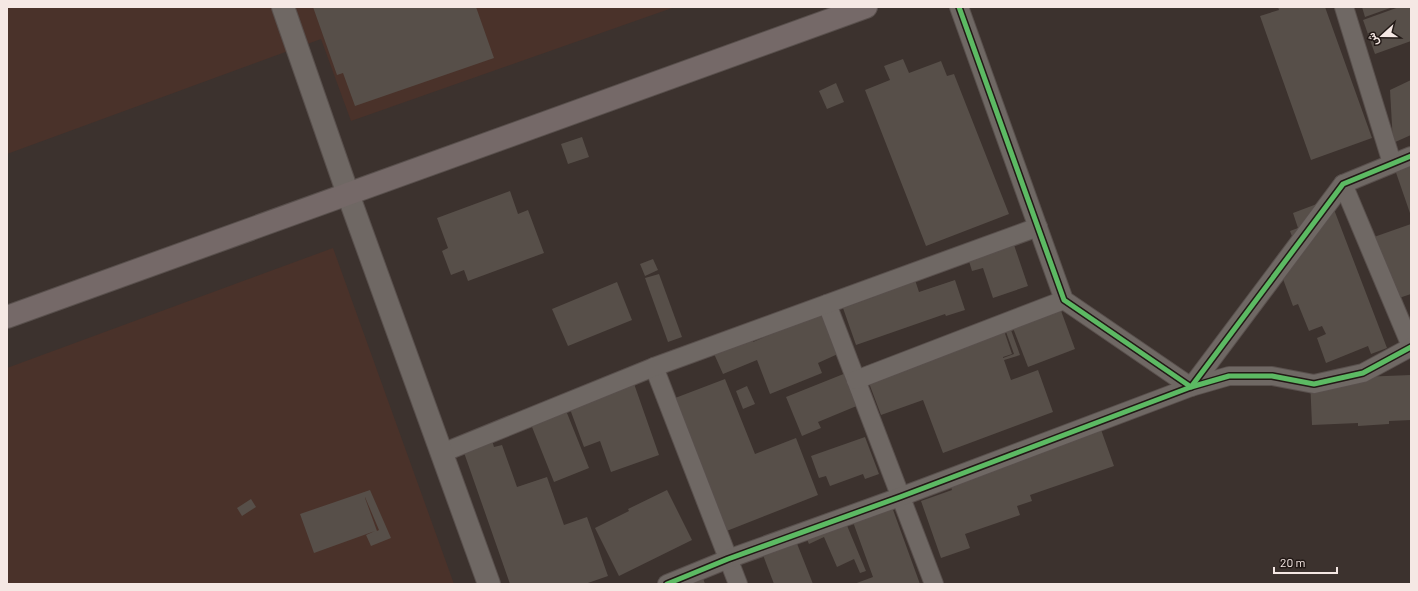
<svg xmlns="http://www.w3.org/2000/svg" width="1418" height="591" viewBox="0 0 1418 591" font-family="Barlow,Vazirmatn,sans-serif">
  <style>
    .built { fill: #4a322a }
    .building { fill: #574f49; fill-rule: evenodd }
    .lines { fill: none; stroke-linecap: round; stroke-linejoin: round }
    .street-casing { stroke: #59504d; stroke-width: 20 }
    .secondary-casing { stroke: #59504d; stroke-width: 24 }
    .primary-casing { stroke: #59504d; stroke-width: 24 }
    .street { stroke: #6f6864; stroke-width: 18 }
    .secondary { stroke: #6f6864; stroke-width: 22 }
    .primary { stroke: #756968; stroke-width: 22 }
    .cycleway-casing { stroke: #221916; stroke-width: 8 }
    .cycleway { stroke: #5cba63; stroke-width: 5 }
  </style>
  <rect width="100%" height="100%" fill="#3c322e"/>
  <g class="built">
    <polygon points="7,7 675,7 351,121 321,39 7,154"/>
    <polygon points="333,248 454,584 7,584 7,368"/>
  </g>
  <g class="building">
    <polygon points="313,7 476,7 494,58 355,106 343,73 337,75"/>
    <polygon points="1278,7 1325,7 1372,138 1311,160 1260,16 1279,10"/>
    <polygon points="1362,7 1393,7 1365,17"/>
    <polygon points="1399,7 1411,7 1411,41 1375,54 1363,20"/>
    <polygon points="903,59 909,73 941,61 947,76 954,74 1009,214 926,246 865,90 890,80 884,66"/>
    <polygon points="1411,80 1411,135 1393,143 1390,90"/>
    <polygon points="836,83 844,102 827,109 819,91"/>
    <polygon points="582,137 589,157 568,164 561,144"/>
    <polygon points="1411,155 1411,216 1392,161"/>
    <polygon points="510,191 518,214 528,210 544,253 468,281 464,270 451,275 442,251 448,248 437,218"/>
    <polygon points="1330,199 1387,348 1371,354 1368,346 1326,363 1317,338 1326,334 1322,326 1309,331 1298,304 1293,306 1280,271 1283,269 1278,254 1296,247 1290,231 1298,228 1293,213"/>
    <polygon points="1411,224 1411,294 1396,299 1374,237"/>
    <polygon points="1013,242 1028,286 993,298 983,268 972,271 968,258"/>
    <polygon points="653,259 658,270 645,276 640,264"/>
    <polygon points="911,268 919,292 955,280 965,310 946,316 945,314 856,345 843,308 874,297 869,282"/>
    <polygon points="659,274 682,337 668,342 645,278"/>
    <polygon points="617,282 632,320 568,346 552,309"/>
    <polygon points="1056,297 1075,349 1028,367 1008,315"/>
    <polygon points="822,309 840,353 818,363 822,373 770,394 757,360 723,374 711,347 749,331 753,342 783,329"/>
    <polygon points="999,316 1012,354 1003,357 1003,358 1014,354 1001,318 1006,316 1020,355 1004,360 1011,380 1038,370 1053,412 943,453 923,400 881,415 863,367"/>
    <polygon points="846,373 859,405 818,422 821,428 802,436 786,397"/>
    <polygon points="1411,375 1411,420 1389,421 1389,424 1358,426 1358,423 1312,425 1310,379"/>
    <polygon points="632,378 659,455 611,472 600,441 584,447 567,401"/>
    <polygon points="725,379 755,454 796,438 818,495 714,536 662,403"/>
    <polygon points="747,386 755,404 743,409 736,391"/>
    <polygon points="563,403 589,468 554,482 528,417"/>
    <polygon points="1099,424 1114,466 1030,495 1032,501 1017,506 1020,515 965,534 970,548 941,558 921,501 952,490 947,475"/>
    <polygon points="490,434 494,447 502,445 517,487 547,477 564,525 587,517 608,576 585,584 510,584 461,444"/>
    <polygon points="865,437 879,474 865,479 863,474 830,486 826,476 819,478 811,456"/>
    <path d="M 370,490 L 391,538 L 371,546 L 366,535 L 375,531 L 314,553 L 300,514 ZM 365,497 L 379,530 L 377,531 L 365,498 Z"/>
    <polygon points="667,490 692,540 619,576 595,528 629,511 628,509"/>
    <polygon points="888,496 920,584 854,584 873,577 849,511"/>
    <polygon points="251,499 256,507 242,516 237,508"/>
    <polygon points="843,516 866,571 860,573 854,559 837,567 824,537 809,544 804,533"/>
    <polygon points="794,536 813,584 774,584 761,550"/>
    <polygon points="702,575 705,584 676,584"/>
  </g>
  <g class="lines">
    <defs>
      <g id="street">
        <polyline points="959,7 1064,300 1191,387 1343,184 1411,156"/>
        <polyline points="1344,7 1392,163"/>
        <polyline points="1343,184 1411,346"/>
        <polyline points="827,304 934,584"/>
        <polyline points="654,367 738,584"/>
        <polyline points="856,380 1064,300"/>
        <polyline points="442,453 654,367 1038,227"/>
        <polyline points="667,584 728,559 900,497 1191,387 1229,376 1272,376 1314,384 1363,373 1411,347"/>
      </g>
      <polyline id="secondary" points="283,7 348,194 489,584"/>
      <polyline id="primary" points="7,317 866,7"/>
    </defs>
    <use href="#street" class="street-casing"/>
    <use href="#secondary" class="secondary-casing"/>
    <use href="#primary" class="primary-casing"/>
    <use href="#street" class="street"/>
    <use href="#secondary" class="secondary"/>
    <use href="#primary" class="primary"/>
    <defs>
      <g id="cycleway">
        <polyline points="959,7 1064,300 1191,387 1343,184 1411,156"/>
        <polyline points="667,584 728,559 900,497 1191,387 1229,376 1272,376 1314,384 1363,373 1411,347"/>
      </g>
    </defs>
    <use href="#cycleway" class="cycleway-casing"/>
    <use href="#cycleway" class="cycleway"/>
  </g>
  <rect width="1418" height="591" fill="none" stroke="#f5e8e4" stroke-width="16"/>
  <g transform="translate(1382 36) rotate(249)" stroke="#221916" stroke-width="3" paint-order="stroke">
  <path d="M0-3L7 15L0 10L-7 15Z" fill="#f5e8e4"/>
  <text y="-6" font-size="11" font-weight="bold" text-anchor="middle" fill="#f5e8e4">ش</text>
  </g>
  <path d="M1274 567v6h63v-6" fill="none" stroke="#f5e8e4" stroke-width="2"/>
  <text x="1280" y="567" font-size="12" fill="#f5e8e4" stroke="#221916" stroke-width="3" paint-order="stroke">20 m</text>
</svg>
